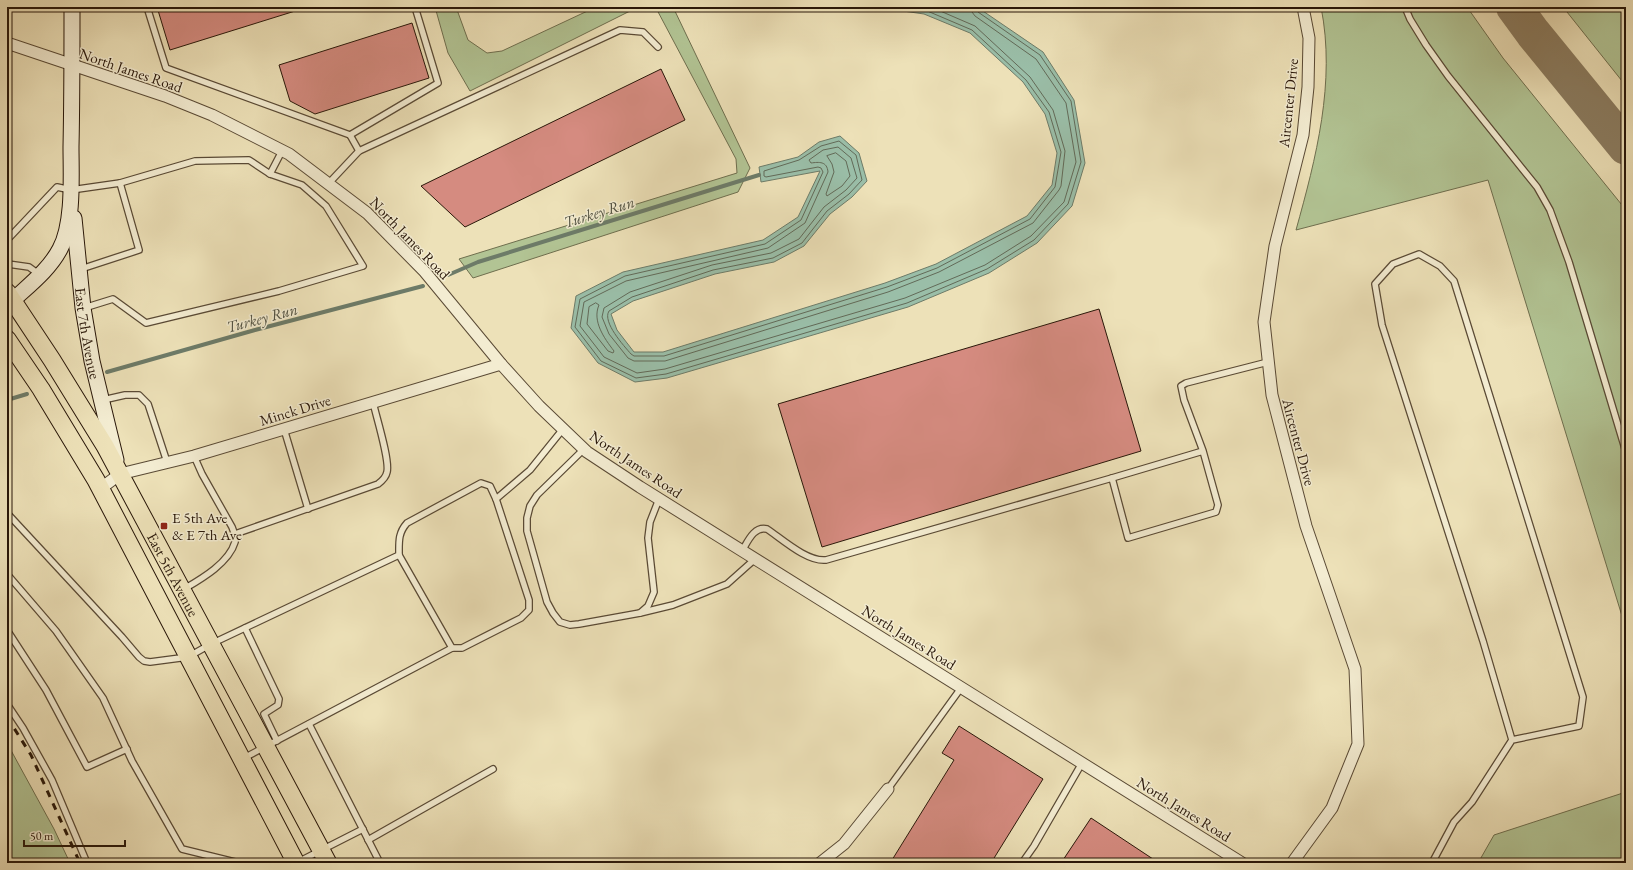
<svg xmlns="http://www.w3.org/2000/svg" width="1633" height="870" viewBox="0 0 1633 870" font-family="'EB Garamond',serif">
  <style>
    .green { fill: #b2c494; stroke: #6e6e4e }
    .water { fill: #9abea8; stroke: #6d7b68 }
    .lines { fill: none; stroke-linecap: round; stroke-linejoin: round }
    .shore { stroke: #626a58; stroke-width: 1 }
    .stream { stroke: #6d7b68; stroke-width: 4 }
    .taxiway { stroke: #8b7c60; stroke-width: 36 }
    .building { fill: #d58b80; stroke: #291709 }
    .lane-casing { stroke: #5a4a35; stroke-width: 8 }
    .street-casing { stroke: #5a4a35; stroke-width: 13 }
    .secondary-casing { stroke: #291709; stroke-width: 17 }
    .primary-casing { stroke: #291709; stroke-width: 19 }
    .lane { stroke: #f3ecd1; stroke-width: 5.5 }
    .street { stroke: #f3ecd1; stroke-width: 11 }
    .secondary { stroke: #f3ecd1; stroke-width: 15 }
    .primary { stroke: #ede1b8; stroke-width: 17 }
    .rail { stroke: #291709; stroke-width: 3; stroke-dasharray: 7 7; stroke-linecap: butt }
    .poi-dot { fill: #8f2418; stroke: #f3ecd1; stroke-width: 1.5 }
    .labels { text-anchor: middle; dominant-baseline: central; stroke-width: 3; stroke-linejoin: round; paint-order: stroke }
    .street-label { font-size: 15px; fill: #291709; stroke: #f3ecd1 }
    .poi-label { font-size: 15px; fill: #291709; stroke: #f3ecd1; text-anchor: start }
    .water-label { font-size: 16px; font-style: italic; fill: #515141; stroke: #f3ecd1 }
  </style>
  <rect width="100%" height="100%" fill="#ede1b8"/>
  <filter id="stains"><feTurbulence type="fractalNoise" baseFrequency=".005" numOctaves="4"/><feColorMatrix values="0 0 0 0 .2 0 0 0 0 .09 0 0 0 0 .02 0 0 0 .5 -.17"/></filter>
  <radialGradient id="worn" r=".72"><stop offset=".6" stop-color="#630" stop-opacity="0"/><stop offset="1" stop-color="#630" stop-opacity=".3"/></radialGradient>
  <g class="green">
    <polygon points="435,7 456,7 468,40 487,53 502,51 596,7 673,7 750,168 738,192 473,278 459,259 737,173 736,159 656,8 634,9 470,91 448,53"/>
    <path d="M 1321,7 L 1467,7 L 1503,58 L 1626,210 L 1626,629 L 1488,180 L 1296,230 C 1316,158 1336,82 1321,7 Z"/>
    <polygon points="1563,7 1626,7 1626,86"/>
    <polygon points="7,743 54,829 70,863 7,863"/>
    <polygon points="1626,792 1626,863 1478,863 1494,835"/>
  </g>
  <polygon class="water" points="892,7 977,7 1043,52 1074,100 1085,163 1072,206 1037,243 989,273 908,307 667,378 635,382 598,363 571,328 576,296 623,272 763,240 798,217 820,171 761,182 759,167 798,157 819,142 840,136 859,153 867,181 852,197 830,214 804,246 774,262 715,274 633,301 611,314 617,330 634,352 663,352 885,283 936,264 1027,216 1052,185 1057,153 1045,114 1023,82 970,33 924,14 896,10"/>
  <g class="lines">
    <g class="shore">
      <path d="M 905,7 L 925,10 L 972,30 L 1026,80 L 1049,112 L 1061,152 L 1055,187 L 1030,219 L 937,268 L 887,287 L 664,356 L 634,356 L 631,354 C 624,346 602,322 609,311 L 632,297 L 713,270 L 773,258 L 802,243 L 827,211 L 849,194 L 862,180 L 856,155 L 839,141 L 821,146 L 799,160 L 764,171 L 764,176 L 766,177 L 818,167 L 821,168 L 823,172 L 801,220 L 765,244 L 625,276 L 580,299 L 575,327 L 601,361 L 636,378 L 666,374 L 907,303 L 987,269 L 1034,240 L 1068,204 L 1081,162 L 1071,101 L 1040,55 L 978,12 L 976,7"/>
      <path d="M 931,7 L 975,26 L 1030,77 L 1053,110 L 1065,151 L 1061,186 L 1059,190 L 1033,223 L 939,272 L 888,292 L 665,361 L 634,361 L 628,358 L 609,334 L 602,317 L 604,308 L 630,292 L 712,265 L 771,253 L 799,239 L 824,207 L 846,190 L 857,178 L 851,158 L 838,147 L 823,150 L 809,160 L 811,163 C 819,162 827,161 828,172 L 805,223 L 768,248 L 626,281 L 584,302 L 580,326 L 604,357 L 637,373 L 665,369 L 905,298 L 985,265 L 1031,236 L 1064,202 L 1076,162 L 1066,103 L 1036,59 L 975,16 L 972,12 L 971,7"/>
      <polygon points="836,153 846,161 850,176 842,186 827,196 826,194 834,172 832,164 827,156"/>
      <path d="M 596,303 L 599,305 C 592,321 604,338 614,351 L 613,353 L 608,351 L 587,324 L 589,307 Z"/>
    </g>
    <g class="stream">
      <polyline points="448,275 478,262 759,175"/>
      <polyline points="107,372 255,330 423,286"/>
      <polyline points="7,400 27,394"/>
    </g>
    <polyline class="taxiway" points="1514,7 1533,33 1626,147"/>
  </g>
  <g class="building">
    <polygon points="157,7 308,7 170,50"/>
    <polygon points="412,23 429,78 315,114 290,101 279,65"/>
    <polygon points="661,69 685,120 465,227 421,186"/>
    <polygon points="1099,309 1141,451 822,547 778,404"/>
    <polygon points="959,726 1043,779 991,863 897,863 892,860 954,760 942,753"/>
    <polygon points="1091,818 1159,863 1061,863"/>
  </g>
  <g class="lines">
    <defs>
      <g id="lane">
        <polyline points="147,7 166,68 350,135 438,83 415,7"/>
        <polyline points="1405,7 1410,19 1426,45 1448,76 1537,187 1550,210 1569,262 1626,452"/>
        <polyline points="350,135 359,151"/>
        <polyline points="270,174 282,151"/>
        <polyline points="329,183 359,151 620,30 643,32 658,47"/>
        <polyline points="7,240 57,187 71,190 120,183 195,161 249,160 270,174 302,185 326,206 363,266 279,291 146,323 113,299 84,308"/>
        <polyline points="7,263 8,264 29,267 40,275"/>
        <polyline points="81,269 139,250 120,183"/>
        <polyline points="103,400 125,395 139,395 148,404 167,462"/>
        <polyline points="284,429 308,509"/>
        <polyline points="584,449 537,495 530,506 527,518 527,531 547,602 553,613 560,622 570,625 579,624 640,613 648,606 654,592 648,538 650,522 659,499"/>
        <polyline points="1203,451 1218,505 1216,512 1128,538 1112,478 1203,451 1184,400 1181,386 1186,383 1268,362"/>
        <path d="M 7,513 L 122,637 L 139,657 L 144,661 L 150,662 L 188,657 L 211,644 L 399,555 C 399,542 398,533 407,523 L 481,483 L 490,486 L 496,499 L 530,470 L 563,429"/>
        <path d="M 235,534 L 378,484 C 382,481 386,477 387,472 C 390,460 376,416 373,402"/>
        <path d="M 742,551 C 748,541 754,526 767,529 C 782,539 807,562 826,560 L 1112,478"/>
        <polyline points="399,555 452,648 462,648 521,618 529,610 529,600 496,499"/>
        <polyline points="7,574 56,631 103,698 132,761 182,849 239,863"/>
        <path d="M 184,589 C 201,579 229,563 235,542 C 236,537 234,532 232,527 L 202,474 L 194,456"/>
        <polyline points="640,613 673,605 727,584 755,559"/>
        <polyline points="245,628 279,699 278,705 264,714 277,741"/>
        <polyline points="7,630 46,690 87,767 127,749"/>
        <polyline points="7,704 23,728 52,780 87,863"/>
        <polyline points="309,724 380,863"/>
        <polyline points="244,758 452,648"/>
        <polyline points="888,789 961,688"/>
        <polyline points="368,840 493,769"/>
        <polyline points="298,862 363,829"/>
        <polyline points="1022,863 1034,846 1082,763"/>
        <polyline points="1432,863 1454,822 1472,802 1512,740 1579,726 1583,697 1454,281 1440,266 1419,254 1393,264 1375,284 1382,325 1483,641 1512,740"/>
      </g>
      <g id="street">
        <polyline points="7,43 165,96 212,115 289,154 367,213 425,272 501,364 539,406 587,452 640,487 1242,863"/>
        <polyline points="100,489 120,474 194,456 501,364"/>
        <polyline points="820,863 844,844 888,789"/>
        <polyline points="1292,863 1332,808 1358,744 1355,669 1306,526 1272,395 1264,322 1275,246 1303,135 1308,87 1309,38 1303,7"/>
      </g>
      <g id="secondary">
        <path id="s1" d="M 74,218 L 83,308 L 92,361 L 116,460"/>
        <path d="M 7,306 C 25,288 48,272 60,249 C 74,223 71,175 71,147 C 72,100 72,54 72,7"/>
      </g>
      <g id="primary">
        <path id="s2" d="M 7,292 L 52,360 L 105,446 L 328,863"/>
        <polyline points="7,339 41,389 96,480 296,863"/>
      </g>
    </defs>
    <use href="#lane" class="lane-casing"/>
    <use href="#street" class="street-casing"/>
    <use href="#secondary" class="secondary-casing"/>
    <use href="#primary" class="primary-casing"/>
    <use href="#lane" class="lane"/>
    <use href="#street" class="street"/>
    <use href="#secondary" class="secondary"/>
    <use href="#primary" class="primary"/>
    <polyline class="rail" points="7,717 31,755 80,863"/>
  </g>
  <rect class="poi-dot" x="160" y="522" width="8" height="8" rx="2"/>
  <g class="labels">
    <g class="street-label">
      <text transform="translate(131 70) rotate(19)">North James Road</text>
      <text transform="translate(1288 103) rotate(-84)">Aircenter Drive</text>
      <text transform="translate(410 238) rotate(46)">North James Road</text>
      <text stroke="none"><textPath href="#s1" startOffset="116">East 7th Avenue</textPath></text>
      <text transform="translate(295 410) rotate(-17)">Minck Drive</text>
      <text transform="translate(1299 442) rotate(75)">Aircenter Drive</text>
      <text transform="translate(636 464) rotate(34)">North James Road</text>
      <text stroke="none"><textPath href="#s2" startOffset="328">East 5th Avenue</textPath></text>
      <text transform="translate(909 637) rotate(32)">North James Road</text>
      <text transform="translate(1184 809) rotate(32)">North James Road</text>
    </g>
    <g class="poi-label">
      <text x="172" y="517">E 5th Ave<tspan x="172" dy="17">&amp; E 7th Ave</tspan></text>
    </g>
    <g class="water-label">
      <text transform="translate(599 212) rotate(-17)">Turkey Run</text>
      <text transform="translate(262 318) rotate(-15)">Turkey Run</text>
    </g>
  </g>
  <rect width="1633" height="870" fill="none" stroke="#ede1b8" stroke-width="24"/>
  <rect x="8" y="8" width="1617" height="854" fill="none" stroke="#291709" stroke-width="2"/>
  <rect x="12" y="12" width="1609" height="846" fill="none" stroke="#291709"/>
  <path d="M24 840v6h101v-6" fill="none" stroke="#291709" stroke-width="2"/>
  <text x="30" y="840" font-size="12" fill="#291709" stroke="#f3ecd1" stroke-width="3" paint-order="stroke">50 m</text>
  <rect width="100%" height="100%" filter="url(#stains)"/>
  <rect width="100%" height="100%" fill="url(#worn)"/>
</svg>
